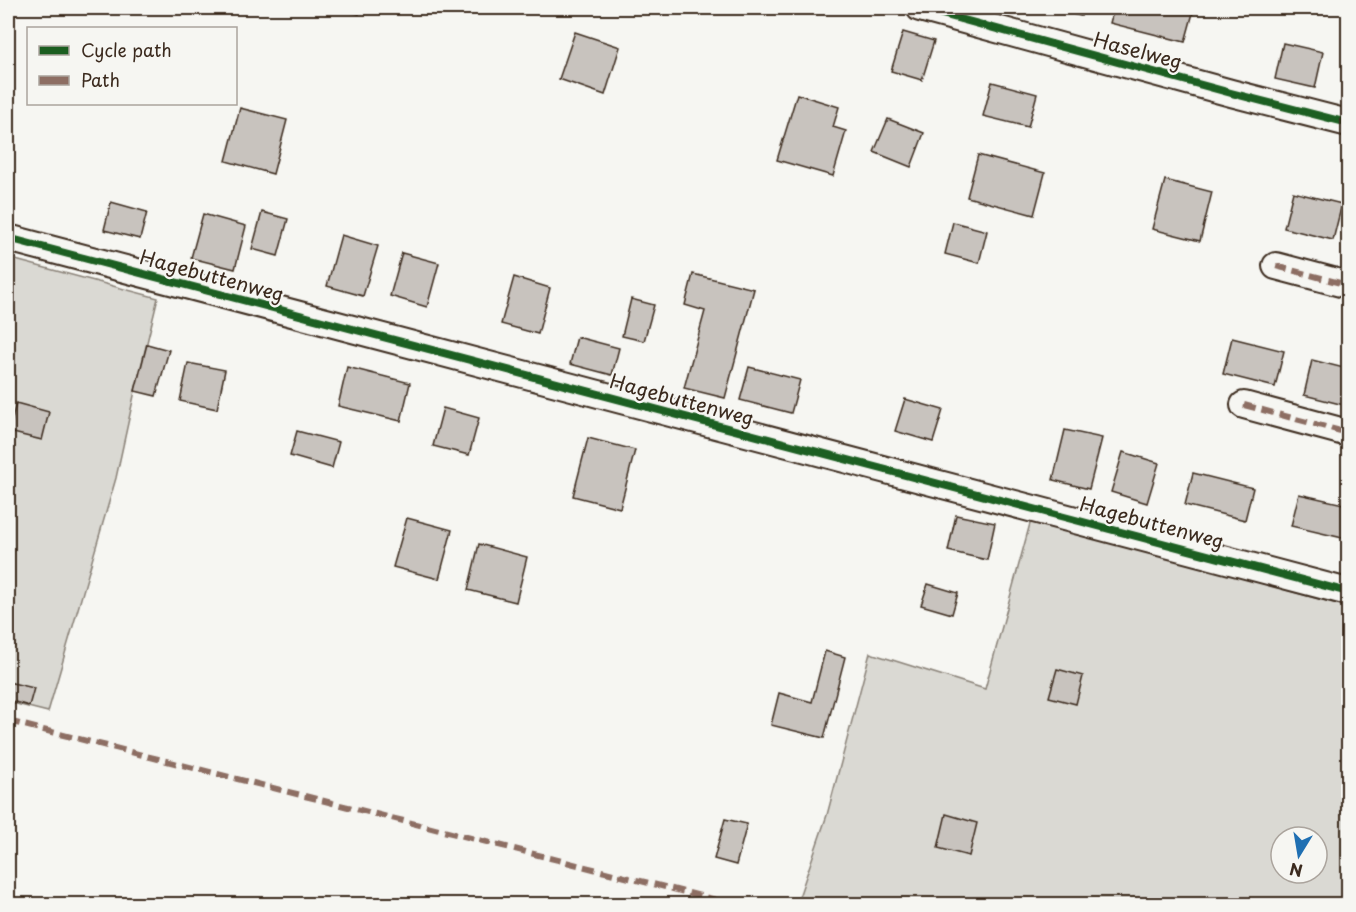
<svg xmlns="http://www.w3.org/2000/svg" width="1356" height="912" viewBox="0 0 1356 912" font-family="'Playpen Sans',sans-serif">
  <style>
    .green { fill: #dad9d3; stroke: #8a8278; stroke-width: 1.5; fill-rule: evenodd }
    .building { fill: #c8c3be; stroke: #3b2a1e; stroke-width: 1.5 }
    .lines { fill: none; stroke-linecap: round; stroke-linejoin: round }
    .street-casing { stroke: #3b2a1e; stroke-width: 30 }
    .street { stroke: #f6f6f2; stroke-width: 26 }
    .quiet { stroke: #8d6e63; stroke-width: 6; stroke-dasharray: 12 6; stroke-linecap: butt }
    .cycleway-casing { stroke: #f6f6f2; stroke-width: 11 }
    .cycleway { stroke: #1b5e20; stroke-width: 8 }
    .labels { text-anchor: middle; dominant-baseline: central; stroke-width: 4.5; stroke-linejoin: round; paint-order: stroke }
    .street-label { font-size: 20px; fill: #3b2a1e; stroke: #f6f6f2 }
  </style>
  <rect width="100%" height="100%" fill="#f6f6f2"/>
  <filter id="ink" filterUnits="userSpaceOnUse"><feTurbulence type="fractalNoise" baseFrequency=".0167" numOctaves="2"/><feDisplacementMap in="SourceGraphic" scale="12" xChannelSelector="R" yChannelSelector="G"/><feConvolveMatrix kernelMatrix="1 2 1 2 8 2 1 2 1" color-interpolation-filters="sRGB"/></filter>
  <g filter="url(#ink)">
    <g class="green">
      <polygon points="8,258 158,298 135,391 116,478 48,712 8,702"/>
      <path d="M 1031,520 L 1348,607 L 1348,904 L 802,904 L 797,903 L 827,815 L 870,653 L 985,689 ZM 1281,837 L 1317,837 L 1317,873 L 1281,873 Z"/>
    </g>
    <g class="building">
      <polygon points="333,8 361,8 359,14"/>
      <polygon points="1046,8 1083,8 1081,16"/>
      <polygon points="1114,8 1172,8 1193,13 1185,42 1110,23"/>
      <polygon points="575,32 620,47 605,95 559,79"/>
      <polygon points="903,32 934,41 922,80 891,71"/>
      <polygon points="1283,43 1323,52 1315,88 1275,79"/>
      <polygon points="992,82 1037,94 1028,127 983,116"/>
      <polygon points="797,94 839,107 833,127 846,131 833,176 777,160"/>
      <polygon points="240,108 287,120 273,174 226,161"/>
      <polygon points="888,119 924,133 911,167 874,152"/>
      <polygon points="978,155 1045,173 1034,215 967,197"/>
      <polygon points="1165,180 1212,192 1200,241 1152,229"/>
      <polygon points="1293,192 1342,204 1333,240 1284,228"/>
      <polygon points="111,202 147,212 140,239 104,230"/>
      <polygon points="262,212 288,219 278,256 252,249"/>
      <polygon points="203,214 246,226 235,269 191,258"/>
      <polygon points="953,222 987,231 979,263 945,254"/>
      <polygon points="341,235 378,246 363,296 327,286"/>
      <polygon points="402,253 439,263 427,307 390,296"/>
      <polygon points="693,274 754,289 725,398 684,388 705,311 685,305"/>
      <polygon points="514,277 550,288 538,334 501,324"/>
      <polygon points="631,299 654,305 644,341 622,336"/>
      <polygon points="577,337 619,348 612,375 570,364"/>
      <polygon points="1232,338 1284,351 1275,387 1223,374"/>
      <polygon points="147,344 169,350 156,396 135,391"/>
      <polygon points="1312,360 1348,369 1348,406 1304,395"/>
      <polygon points="188,363 225,370 217,409 180,401"/>
      <polygon points="347,367 410,383 401,421 338,406"/>
      <polygon points="749,367 800,380 791,413 740,400"/>
      <polygon points="905,399 943,410 933,442 895,431"/>
      <polygon points="16,403 49,412 42,440 9,432"/>
      <polygon points="443,408 479,418 469,455 433,446"/>
      <polygon points="1065,430 1102,438 1089,489 1053,480"/>
      <polygon points="297,431 339,442 332,468 290,456"/>
      <polygon points="588,438 635,450 620,508 573,496"/>
      <polygon points="1123,452 1159,463 1147,503 1111,492"/>
      <polygon points="1193,473 1253,488 1245,520 1185,505"/>
      <polygon points="1299,494 1348,505 1347,539 1291,526"/>
      <polygon points="956,515 995,523 987,560 948,551"/>
      <polygon points="407,518 452,530 439,579 393,567"/>
      <polygon points="479,544 527,557 516,602 468,590"/>
      <polygon points="928,584 958,593 952,614 921,605"/>
      <polygon points="825,651 845,657 824,738 771,725 779,693 812,702"/>
      <polygon points="1057,669 1083,676 1076,704 1049,697"/>
      <polygon points="8,682 34,688 29,706 8,700"/>
      <polygon points="946,814 977,823 969,856 938,848"/>
      <polygon points="725,819 747,824 736,865 714,859"/>
    </g>
    <g class="lines">
      <defs>
        <g id="street">
          <polyline points="920,8 1231,93 1348,123"/>
          <polyline points="8,238 1348,592"/>
          <polyline points="1276,266 1348,285"/>
          <polyline points="1244,405 1348,433"/>
        </g>
      </defs>
      <use href="#street" class="street-casing"/>
      <use href="#street" class="street"/>
      <g class="quiet">
        <polyline points="1276,266 1348,285"/>
        <polyline points="1244,405 1348,433"/>
        <polyline points="8,721 732,904"/>
      </g>
      <defs>
        <g id="cycleway">
          <polyline points="920,8 1231,93 1348,123"/>
          <polyline points="8,238 1348,592"/>
        </g>
      </defs>
      <use href="#cycleway" class="cycleway-casing"/>
      <use href="#cycleway" class="cycleway"/>
    </g>
  </g>
  <g class="labels">
    <g class="street-label">
      <text transform="translate(1138 50) rotate(15)">Haselweg</text>
      <text transform="translate(212 275) rotate(15)">Hagebuttenweg</text>
      <text transform="translate(682 399) rotate(15)">Hagebuttenweg</text>
      <text transform="translate(1152 522) rotate(15)">Hagebuttenweg</text>
    </g>
  </g>
  <rect width="1356" height="912" fill="none" stroke="#f6f6f2" stroke-width="30"/>
  <rect x="15" y="15" width="1326" height="882" fill="none" stroke="#3b2a1e" stroke-width="2" filter="url(#ink)"/>
  <rect x="27" y="27" width="210" height="78" fill="#f6f6f2" stroke="#aba49d" stroke-width="1.5"/>
  <rect x="39" y="46" width="30" height="9" fill="#1b5e20" stroke="#aba49d" stroke-width="1.5"/>
  <text x="81" y="57" font-size="18" fill="#3b2a1e">Cycle path</text>
  <rect x="39" y="76" width="30" height="9" fill="#8d6e63" stroke="#aba49d" stroke-width="1.5"/>
  <text x="81" y="87" font-size="18" fill="#3b2a1e">Path</text>
  <g transform="translate(1299 855) rotate(191)"><circle r="28" fill="#f6f6f2" stroke="#aba49d" stroke-width="1.5"/>
  <path d="M0-4.5L10 22L0 15L-10 22Z" fill="#1f6fb2"/>
  <text y="-9" font-size="16" font-weight="bold" text-anchor="middle" fill="#3b2a1e">N</text>
  </g>
</svg>
